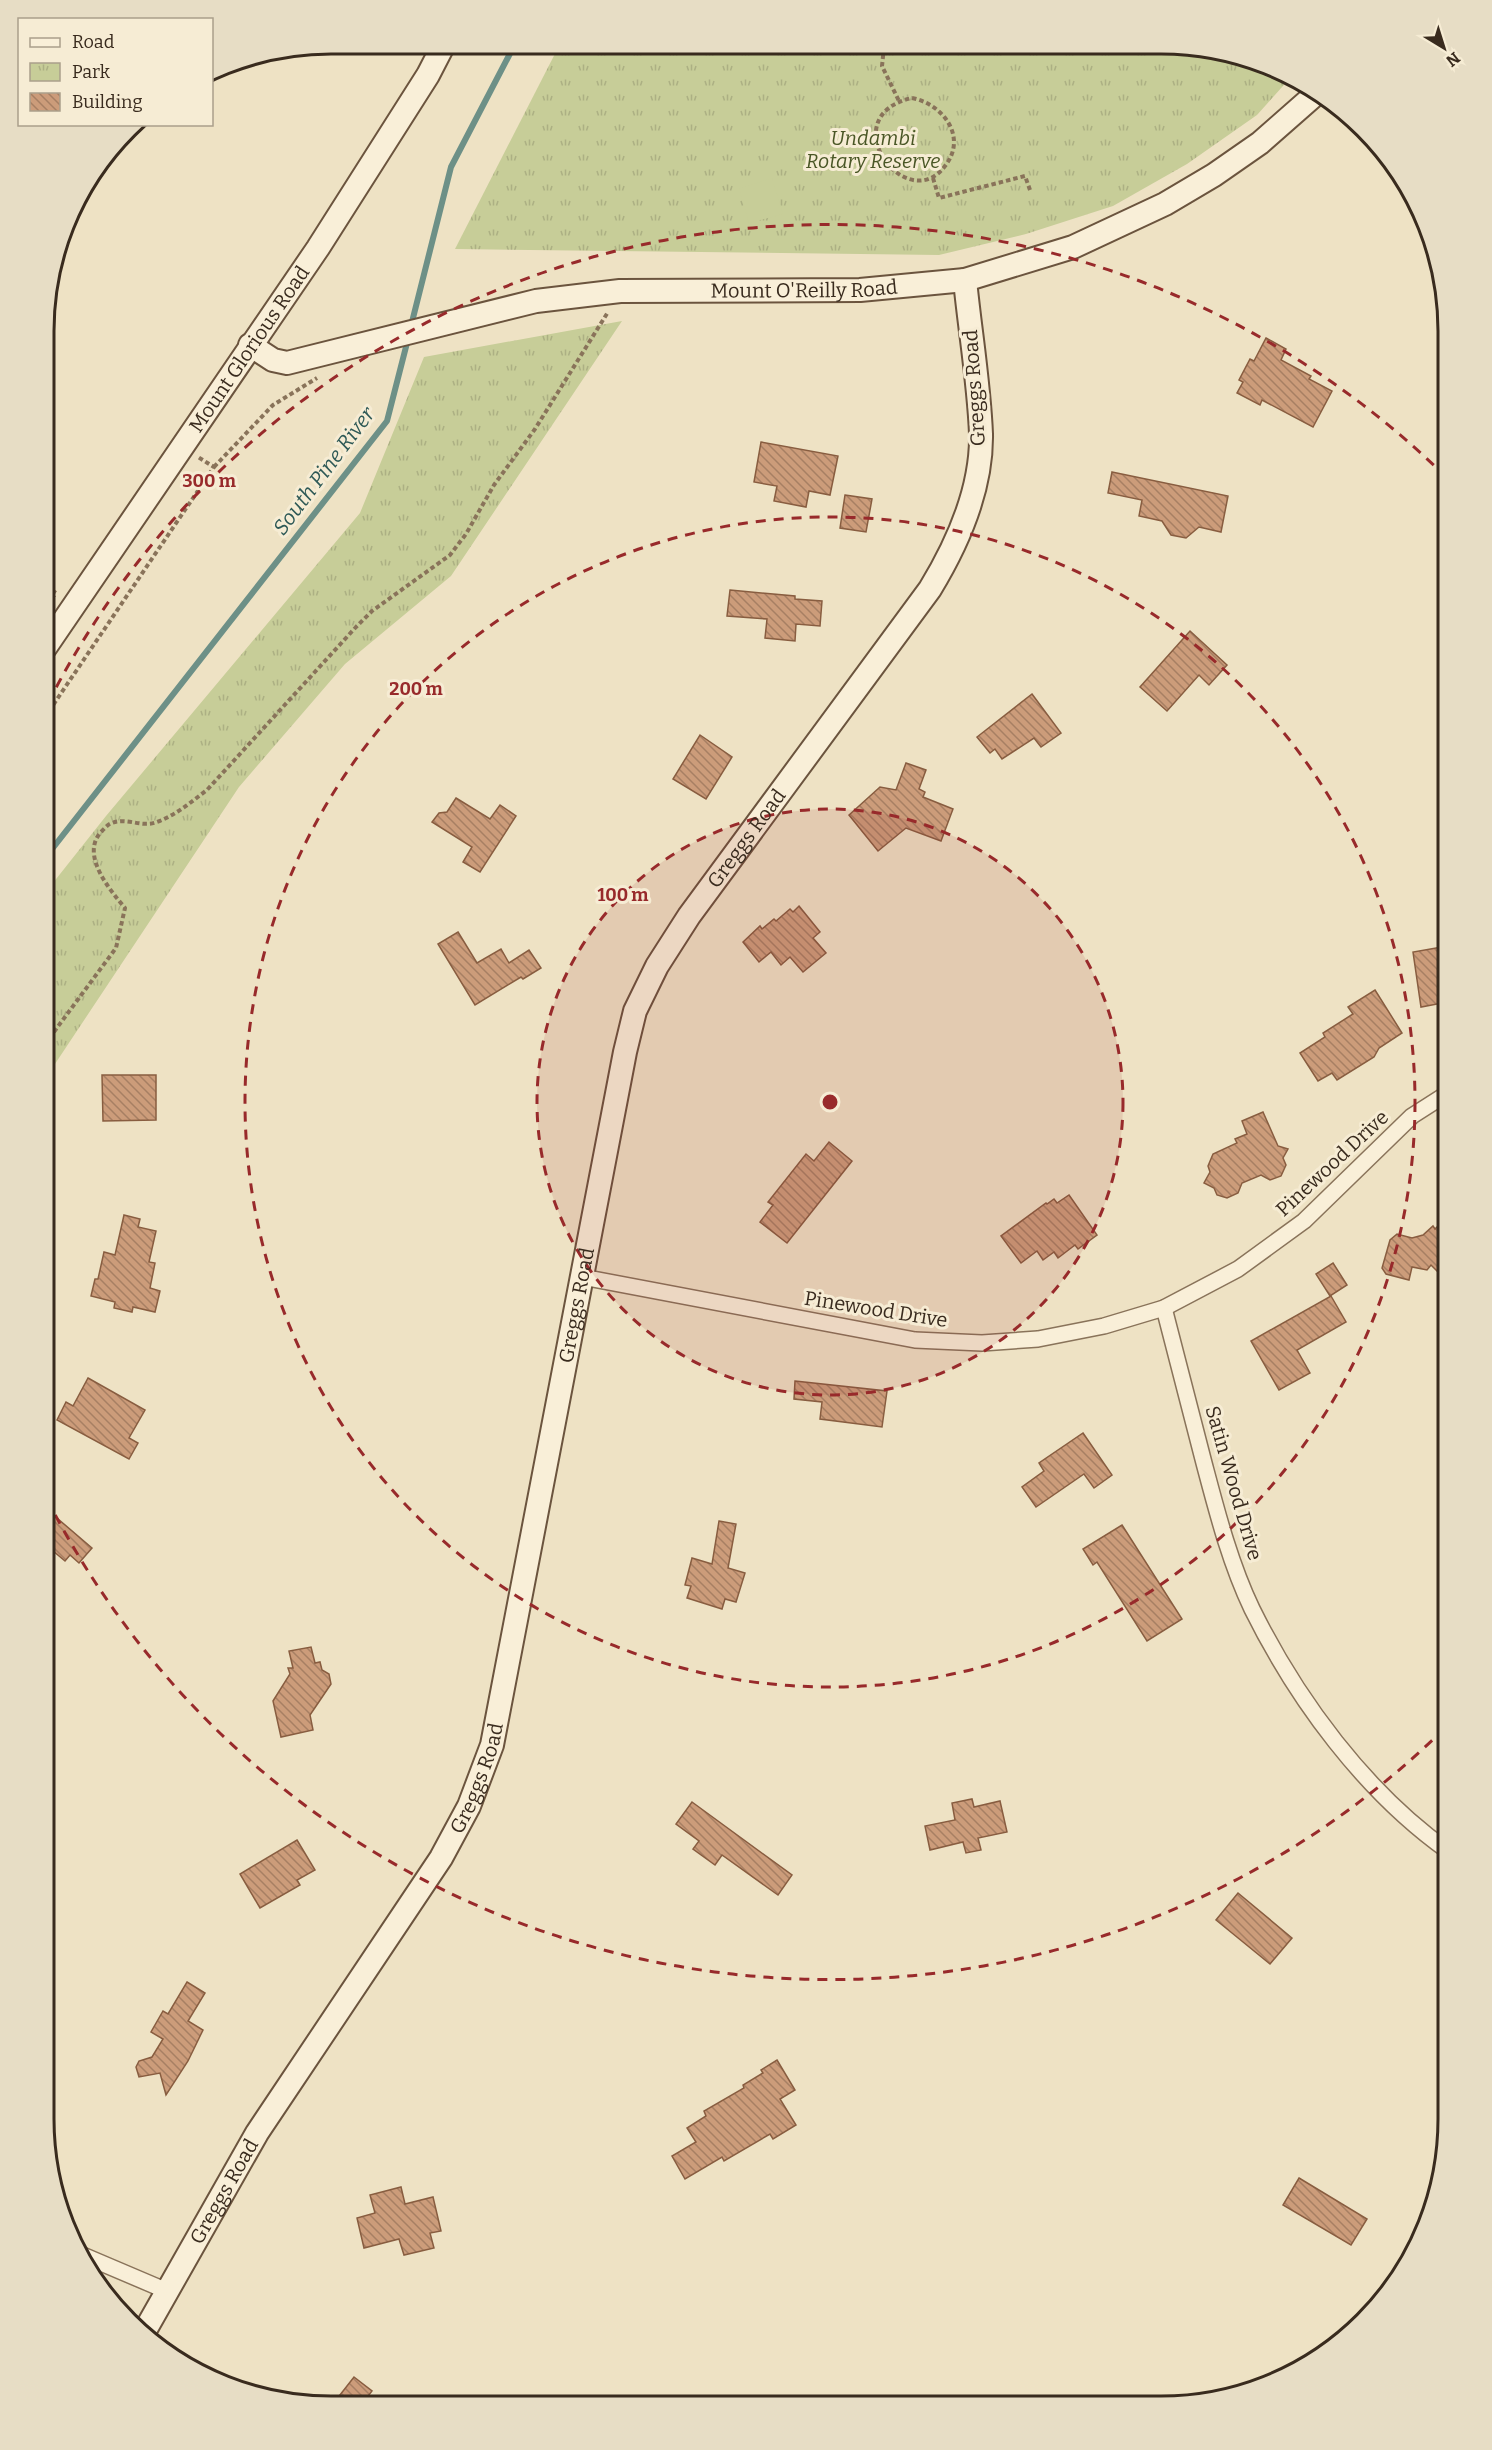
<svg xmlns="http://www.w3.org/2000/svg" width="1492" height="2450" viewBox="0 0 1492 2450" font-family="Bitter,serif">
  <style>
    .park { fill: url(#park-tufts) }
    .garden { fill: #c7cd98 }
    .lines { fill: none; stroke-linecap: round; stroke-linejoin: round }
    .stream { stroke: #6d9087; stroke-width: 6 }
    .building { fill: url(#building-back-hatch); stroke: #885d40; stroke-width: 1.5 }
    .street-casing { stroke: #89735a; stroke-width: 18 }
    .secondary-casing { stroke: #6b543e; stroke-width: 26 }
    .path { stroke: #89735a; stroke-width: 4; stroke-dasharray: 4.5 3; stroke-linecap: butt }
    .street { stroke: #f9efd8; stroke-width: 15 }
    .secondary { stroke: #f9efd8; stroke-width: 22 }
    .ring { fill: none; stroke: #982a2b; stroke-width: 3; stroke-dasharray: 10 8 }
    .labels { text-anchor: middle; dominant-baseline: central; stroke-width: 6; stroke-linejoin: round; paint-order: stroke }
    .park-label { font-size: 20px; font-style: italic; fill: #495625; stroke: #f6ecd4 }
    .street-label { font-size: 20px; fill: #392b1e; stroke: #f6ecd4 }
    .water-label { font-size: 21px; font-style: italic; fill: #2e5956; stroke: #f6ecd4 }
    .rim { fill: none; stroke: #392b1e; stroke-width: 3 }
    .centre { fill: #982a2b; stroke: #f6ecd4; stroke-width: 3 }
    .ring-label { font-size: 18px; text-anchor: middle; font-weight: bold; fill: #982a2b; stroke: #f6ecd4; stroke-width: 6; stroke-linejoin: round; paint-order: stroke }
  </style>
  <defs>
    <pattern id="park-tufts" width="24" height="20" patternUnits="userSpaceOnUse" patternTransform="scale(1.5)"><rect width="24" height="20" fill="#c7cd98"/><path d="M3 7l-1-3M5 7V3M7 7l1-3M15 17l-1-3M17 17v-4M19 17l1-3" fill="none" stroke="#acb083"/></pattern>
    <pattern id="building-back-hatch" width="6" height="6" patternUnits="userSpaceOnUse" patternTransform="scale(1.5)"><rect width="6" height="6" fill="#cc9c7a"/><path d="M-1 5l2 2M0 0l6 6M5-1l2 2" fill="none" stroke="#a77f63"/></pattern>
  </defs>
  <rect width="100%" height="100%" fill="#eee2c4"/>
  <g class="park">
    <polygon points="560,44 1199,46 1271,66 1291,77 1257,115 1187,164 1113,206 1026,234 939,255 455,249"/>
    <polygon points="622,321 451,576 345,664 239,787 45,1079 45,893 106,816 360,513 424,357"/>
  </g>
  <polygon class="garden" points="772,178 783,214 749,223 739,189"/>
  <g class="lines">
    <g class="stream">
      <polyline points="411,326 451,167 515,44"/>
      <polyline points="45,858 387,421 408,339"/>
    </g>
  </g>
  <g class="building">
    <polygon points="1266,338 1286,349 1281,360 1311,376 1309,379 1332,391 1313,427 1262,400 1260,405 1237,393 1243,382 1239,380 1250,359 1254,361"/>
    <polygon points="761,442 838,456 830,495 809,491 806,507 774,501 777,486 754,482"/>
    <polygon points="1112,472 1228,496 1221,532 1199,527 1186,538 1171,535 1162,521 1139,516 1142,500 1108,493"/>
    <polygon points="845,495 872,499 866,532 840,528"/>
    <polygon points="730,590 795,596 795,599 822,601 820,626 796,624 795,641 765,638 767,619 727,616"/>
    <polygon points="1190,631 1227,665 1209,685 1199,675 1167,711 1140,687"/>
    <polygon points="1032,694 1061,733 1041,747 1034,738 1002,759 995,749 990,753 977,737"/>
    <polygon points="700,735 732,757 706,799 673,779"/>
    <polygon points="906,763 926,770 919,789 925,792 923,797 953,809 941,841 906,828 878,851 849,815 880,787 896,790"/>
    <polygon points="456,798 490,819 500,805 516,816 480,872 463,862 472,847 432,822 439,813 447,812"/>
    <polygon points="799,906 820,932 813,938 826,953 803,972 790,957 781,965 771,952 759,962 743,942 760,926 762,929 774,919 776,921 790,909 793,912"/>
    <polygon points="458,932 477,963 501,949 509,963 529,950 541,968 523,979 521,977 475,1005 438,944"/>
    <polygon points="1448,946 1448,1002 1421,1007 1413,952"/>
    <polygon points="1375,990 1402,1033 1379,1048 1374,1057 1337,1080 1332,1073 1318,1081 1300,1053 1325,1037 1323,1033 1353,1014 1348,1007"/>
    <polygon points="102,1075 156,1075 156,1120 103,1121"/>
    <polygon points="1263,1112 1278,1146 1288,1149 1283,1158 1286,1165 1281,1176 1270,1180 1261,1175 1242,1183 1238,1193 1227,1198 1217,1195 1214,1188 1204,1183 1210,1172 1208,1166 1213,1154 1237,1143 1235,1139 1247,1134 1242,1121"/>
    <polygon points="829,1142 852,1161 787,1243 760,1222 773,1205 768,1202 806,1154 814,1161"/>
    <polygon points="1069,1195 1097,1235 1078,1249 1075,1245 1058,1258 1054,1252 1043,1260 1037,1251 1021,1263 1001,1236 1046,1203 1047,1204 1054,1199 1057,1203"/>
    <polygon points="124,1215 140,1219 138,1227 156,1231 149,1262 155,1263 150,1288 160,1291 155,1312 133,1307 132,1312 114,1308 115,1302 91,1296 95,1279 98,1279 104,1252 115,1255"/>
    <polygon points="1433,1226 1435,1229 1438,1226 1448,1235 1448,1282 1431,1265 1427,1270 1412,1267 1409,1280 1386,1274 1382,1268 1390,1240 1397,1234 1412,1238 1423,1235"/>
    <polygon points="1333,1263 1347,1285 1330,1296 1316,1274"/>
    <polygon points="1331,1296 1346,1322 1297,1350 1310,1373 1279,1390 1251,1341"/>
    <polygon points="88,1378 145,1410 129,1438 138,1443 129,1459 57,1420 66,1402 73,1406"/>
    <polygon points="795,1381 887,1391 882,1427 820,1419 822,1402 794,1399"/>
    <polygon points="1083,1433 1112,1475 1094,1488 1084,1474 1036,1507 1022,1487 1044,1471 1039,1463"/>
    <polygon points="44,1507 92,1548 79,1563 70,1555 65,1561 53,1551 44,1562"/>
    <polygon points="719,1521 736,1524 728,1568 745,1573 736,1602 725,1599 722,1609 687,1598 691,1586 685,1585 692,1558 712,1564"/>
    <polygon points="1122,1525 1182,1619 1147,1641 1097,1562 1093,1565 1083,1549"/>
    <polygon points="311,1647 315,1663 320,1662 322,1670 329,1674 331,1684 310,1715 313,1730 281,1737 273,1701 290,1674 288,1668 293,1668 289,1651"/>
    <polygon points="972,1799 974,1807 1000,1801 1007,1832 978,1838 981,1850 966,1853 963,1842 930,1850 925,1826 955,1820 952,1803"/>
    <polygon points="692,1802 792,1875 778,1895 722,1855 715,1865 693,1849 699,1841 676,1824"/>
    <polygon points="297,1840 315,1870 297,1880 300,1885 260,1908 240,1874"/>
    <polygon points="1238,1893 1292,1938 1270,1964 1216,1920"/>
    <polygon points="187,1982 205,1993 188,2021 203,2030 188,2061 166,2095 160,2073 139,2077 136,2067 139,2061 152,2057 163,2039 151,2032 163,2011 168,2014"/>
    <polygon points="777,2060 795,2090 780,2099 796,2125 773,2139 770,2134 724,2161 722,2157 685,2179 672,2156 696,2142 687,2128 706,2116 704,2111 744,2088 743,2085 763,2073 761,2070"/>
    <polygon points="1299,2178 1367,2219 1351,2245 1283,2205"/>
    <polygon points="401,2187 405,2204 433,2197 441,2231 430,2233 434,2248 404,2255 399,2239 364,2248 357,2218 375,2213 370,2195"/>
    <polygon points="354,2377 372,2391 362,2404 351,2404 340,2395"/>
  </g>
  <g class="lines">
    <defs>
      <g id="street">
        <polyline points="582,1277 915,1340 982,1343 1038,1339 1104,1326 1164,1308 1238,1269 1304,1221 1412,1116 1448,1093"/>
        <path d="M 1164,1308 C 1177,1360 1191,1411 1204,1463 C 1217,1512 1230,1563 1252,1609 C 1297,1700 1365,1792 1448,1851"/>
        <polyline points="80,2254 167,2291"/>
      </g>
      <g id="secondary">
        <path id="s1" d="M 250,345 L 273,360 L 287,363 L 536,301 L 620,291 L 860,290 L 965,280 L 1073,247 L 1165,204 L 1214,175 L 1260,143 L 1318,92"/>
        <path id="s2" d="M 45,648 L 318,248 L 428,75 L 444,44"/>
        <path id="s3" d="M 143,2334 L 257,2133 L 441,1858 L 469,1806 L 492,1745 L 625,1052 L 635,1011 L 657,966 L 689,916 L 930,589 C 958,543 982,489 981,434 C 979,383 970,331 965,280"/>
      </g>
    </defs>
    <use href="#street" class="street-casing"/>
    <use href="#secondary" class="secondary-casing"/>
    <g class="path">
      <polyline points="884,47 882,66 899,101"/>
      <path d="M 912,98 C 943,104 968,137 945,166 C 906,218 831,116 912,98 Z"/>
      <polyline points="933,178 939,198 1025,176 1030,190"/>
      <polyline points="214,467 273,405 317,378"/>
      <polyline points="46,586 56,593 54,596"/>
      <polyline points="45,717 214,467 198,457"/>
      <path d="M 45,1044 L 116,948 L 125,908 C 110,890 79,854 102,831 C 105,828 108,824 112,823 C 127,817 141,828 157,822 C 176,815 191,802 207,790 L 356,627 L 372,611 L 450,555 L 466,534 L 494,485 L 535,429 L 608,312"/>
    </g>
    <use href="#street" class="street"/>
    <use href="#secondary" class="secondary"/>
  </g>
  <circle cx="830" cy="1102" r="293" fill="#982a2b" fill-opacity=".12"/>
  <g class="ring">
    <circle cx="830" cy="1102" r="293"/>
    <circle cx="830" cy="1102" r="585"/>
    <path d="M1445 1728A878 878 0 0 1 48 1501M48 703A878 878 0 0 1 1445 476"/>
  </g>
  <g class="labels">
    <g class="park-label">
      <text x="873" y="138">Undambi<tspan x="873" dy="23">Rotary Reserve</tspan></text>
    </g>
    <g class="street-label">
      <text stroke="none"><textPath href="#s1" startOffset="567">Mount O'Reilly Road</textPath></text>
      <text stroke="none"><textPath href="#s2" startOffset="362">Mount Glorious Road</textPath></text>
      <text transform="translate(974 388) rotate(-94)">Greggs Road</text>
      <text stroke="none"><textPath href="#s3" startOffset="1640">Greggs Road</textPath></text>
      <text transform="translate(1332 1163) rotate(-43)">Pinewood Drive</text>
      <text stroke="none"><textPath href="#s3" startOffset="1134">Greggs Road</textPath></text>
      <text transform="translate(876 1309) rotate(9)">Pinewood Drive</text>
      <text transform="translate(1234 1483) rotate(74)">Satin Wood Drive</text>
      <text stroke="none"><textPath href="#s3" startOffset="650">Greggs Road</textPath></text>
      <text stroke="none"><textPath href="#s3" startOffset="164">Greggs Road</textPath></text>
    </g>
    <g class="water-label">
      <text transform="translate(324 471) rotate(-53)">South Pine River</text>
    </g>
  </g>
  <path d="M0 0H1492V2450H0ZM331 54H1161A277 277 0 0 1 1438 331V2119A277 277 0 0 1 1161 2396H331A277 277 0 0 1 54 2119V331A277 277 0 0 1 331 54Z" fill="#e7ddc5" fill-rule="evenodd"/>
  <path class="rim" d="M331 54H1161A277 277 0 0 1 1438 331V2119A277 277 0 0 1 1161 2396H331A277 277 0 0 1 54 2119V331A277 277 0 0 1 331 54Z"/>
  <circle cx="830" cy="1102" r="9" class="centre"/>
  <g class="ring-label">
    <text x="209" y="487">300 m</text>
    <text x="416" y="695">200 m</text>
    <text x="623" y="901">100 m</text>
  </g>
  <rect x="18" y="18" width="195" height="108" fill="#f6ecd4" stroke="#aa9f8b" stroke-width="1.5"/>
  <rect x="30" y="38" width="30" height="9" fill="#f9efd8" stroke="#aa9f8b" stroke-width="1.5"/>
  <text x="72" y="48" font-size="18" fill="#392b1e">Road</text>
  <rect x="30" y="63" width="30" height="18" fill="url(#park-tufts)" stroke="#aa9f8b" stroke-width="1.5"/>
  <text x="72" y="78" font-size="18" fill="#392b1e">Park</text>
  <rect x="30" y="93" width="30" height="18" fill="url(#building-back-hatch)" stroke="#aa9f8b" stroke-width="1.5"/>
  <text x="72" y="108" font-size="18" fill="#392b1e">Building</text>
  <g transform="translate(1444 48) rotate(142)" stroke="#f6ecd4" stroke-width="4.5" paint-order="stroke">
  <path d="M0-4.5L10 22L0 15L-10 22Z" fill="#392b1e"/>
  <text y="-9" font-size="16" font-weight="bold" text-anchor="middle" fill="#392b1e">N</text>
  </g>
</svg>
